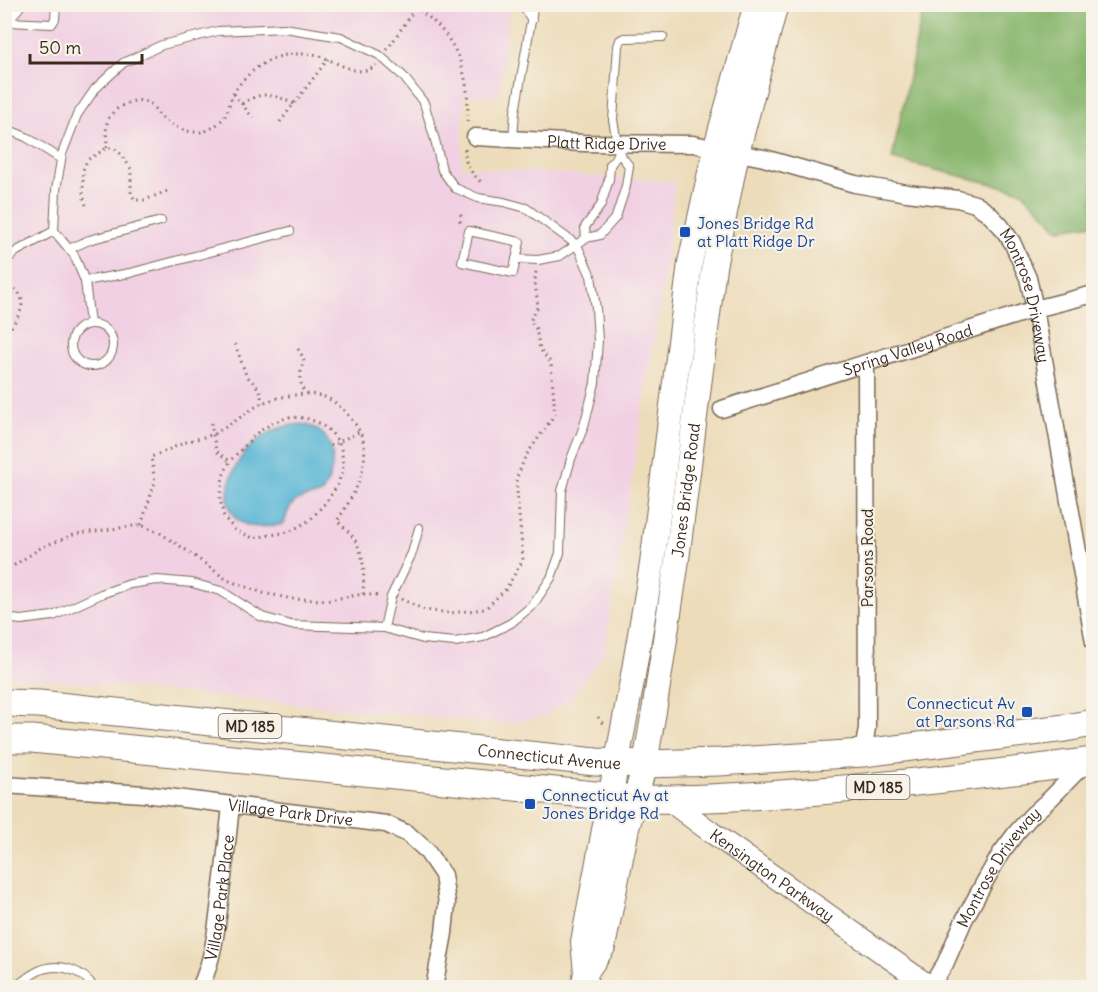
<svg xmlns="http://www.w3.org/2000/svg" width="1098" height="992" viewBox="0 0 1098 992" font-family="Delius,sans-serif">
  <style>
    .built { fill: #f1d0e3 }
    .forest { fill: #8ab76f; stroke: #627046; stroke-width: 1.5 }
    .water { fill: #57b5d5; stroke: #49707a; stroke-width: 1.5 }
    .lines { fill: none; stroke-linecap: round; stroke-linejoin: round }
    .service-casing { stroke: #796855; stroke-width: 10 }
    .minor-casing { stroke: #796855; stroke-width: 19 }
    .tertiary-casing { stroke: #796855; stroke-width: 23 }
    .secondary-casing { stroke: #796855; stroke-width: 26 }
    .primary-casing { stroke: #796855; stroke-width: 29 }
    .path { stroke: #796855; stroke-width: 3; stroke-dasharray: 1.5 4.5; stroke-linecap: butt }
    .service { stroke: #fff; stroke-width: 8 }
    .minor { stroke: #fff; stroke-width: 16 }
    .tertiary { stroke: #fff; stroke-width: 21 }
    .secondary { stroke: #fff; stroke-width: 24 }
    .primary { stroke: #fff; stroke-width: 27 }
    .transit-dot { fill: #1a4fb4; stroke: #f7f3e8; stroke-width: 2 }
    .labels { text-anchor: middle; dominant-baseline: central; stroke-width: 4.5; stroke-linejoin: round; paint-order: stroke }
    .shield { fill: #f7f3e8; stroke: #73665b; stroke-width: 1.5 }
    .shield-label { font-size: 15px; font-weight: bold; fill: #3b2a1e }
    .street-label { font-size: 16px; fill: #3b2a1e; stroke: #f7f3e8 }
    .transit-label { font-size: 16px; fill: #164399; stroke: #f7f3e8; text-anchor: start }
  </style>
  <rect width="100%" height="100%" fill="#f7f3e8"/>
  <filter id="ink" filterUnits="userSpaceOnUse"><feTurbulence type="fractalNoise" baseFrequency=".0167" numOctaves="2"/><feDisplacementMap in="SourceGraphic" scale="12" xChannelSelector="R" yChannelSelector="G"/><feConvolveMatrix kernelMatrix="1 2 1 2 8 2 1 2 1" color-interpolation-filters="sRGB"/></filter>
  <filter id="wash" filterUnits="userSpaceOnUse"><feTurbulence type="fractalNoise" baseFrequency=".008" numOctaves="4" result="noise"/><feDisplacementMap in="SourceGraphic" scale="24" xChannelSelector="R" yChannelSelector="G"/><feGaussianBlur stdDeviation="1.35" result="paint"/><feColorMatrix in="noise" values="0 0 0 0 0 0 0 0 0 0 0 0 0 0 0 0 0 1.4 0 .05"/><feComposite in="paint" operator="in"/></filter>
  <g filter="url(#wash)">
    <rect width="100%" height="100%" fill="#eddcba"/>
    <polygon class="built" points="4,5 510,5 499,96 465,96 461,167 675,182 666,263 604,653 570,699 543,717 505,724 5,676"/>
    <polygon class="forest" points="924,5 1093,5 1093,224 1059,229 1021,191 892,159"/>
    <path class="water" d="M 301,424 C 339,429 339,470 320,495 C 297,497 289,501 284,524 C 273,526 262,528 251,526 C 212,517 230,465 251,446 C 265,433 281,425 301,424 Z"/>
  </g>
  <g filter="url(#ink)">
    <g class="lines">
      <defs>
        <g id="service">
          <polyline points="521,4 532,20"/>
          <polyline points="8,22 52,24 55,19 56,4"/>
          <polyline points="7,23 22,4"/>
          <polyline points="4,128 26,137 61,159"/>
          <polyline points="513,139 515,112 534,4"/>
          <polygon points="469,231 520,242 513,273 462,262"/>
          <polyline points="586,238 585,227 601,205 609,179 610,165 619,153"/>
          <polyline points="69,249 89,240 161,221"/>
          <polyline points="516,259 538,260 560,256 586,238 600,235 616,217 626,186 629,166 619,153 613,120 618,46 620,40 624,38 663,37"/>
          <polyline points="4,262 17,251 54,231"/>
          <polyline points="85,281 130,273 290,231"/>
          <circle cx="92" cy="345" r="21"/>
          <polyline points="4,618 21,620 53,616 101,594 130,584 157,580 192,583 221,591 262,617 291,625 384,628 423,639 455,642 483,637 511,623 533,605 551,578 560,553 562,491 571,459 584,426 595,383 598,341 596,308 591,276 577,245 526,208 504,202 478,198 455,188 442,170 435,140 424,103 403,76 379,55 341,37 284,28 218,31 162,45 123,63 95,89 77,115 62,154 56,190 54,231 74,255 85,281 90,324"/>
          <polyline points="384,628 391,597 412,553 419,528"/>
          <path d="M 14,988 C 22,982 33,972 43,969 C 62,963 84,971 94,988"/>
        </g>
        <g id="minor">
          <path id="s1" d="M 475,137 L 583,143 L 693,144 L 764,158 L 855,184 L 907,193 L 958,199 L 975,204 L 987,212 L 1000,225 L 1012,242 L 1028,278 L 1035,309 L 1094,642"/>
          <path id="s2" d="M 722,409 L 1035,309 L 1094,294"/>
          <polyline points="863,753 867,728 866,363"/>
          <path id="s3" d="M 4,785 L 144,794 L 386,824 L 408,834 L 426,850 L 443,875 L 447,903 L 444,933 L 434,988"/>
          <path id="s4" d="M 200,988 C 214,958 217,925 221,893 C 225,864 228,835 231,805"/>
          <path id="s5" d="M 929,988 L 945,964 L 964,920 L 984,883 L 1001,853 L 1016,833 L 1031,816 L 1051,798 L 1086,762"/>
        </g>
        <g id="tertiary">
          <path id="s6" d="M 663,796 L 711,832 L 932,988"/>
        </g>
        <g id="secondary">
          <path id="s7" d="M 586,972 L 603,947 L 627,828 L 645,764 L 655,705 L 676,567 L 714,267 L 737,153 L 776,4"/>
          <polyline points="583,988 586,972 583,942 632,681 652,564 690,263 715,150 756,4"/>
        </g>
        <g id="primary">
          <path id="s8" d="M 4,703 L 39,704 L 596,762 L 645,764 L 719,762 L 863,753 L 1065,728 L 1094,723"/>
          <path d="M 4,739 L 32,739 L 635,799 C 688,800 741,797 794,793 C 894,786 994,774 1094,761"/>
        </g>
      </defs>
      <use href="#service" class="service-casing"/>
      <use href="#minor" class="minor-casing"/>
      <use href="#tertiary" class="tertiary-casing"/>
      <use href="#secondary" class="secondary-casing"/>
      <use href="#primary" class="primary-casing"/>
      <g class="path">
        <path d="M 409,4 C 455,29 472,73 467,124"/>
        <polyline points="387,50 418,4"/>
        <polyline points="234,94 253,118"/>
        <path d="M 242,104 C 262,90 274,94 294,104"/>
        <polyline points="280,122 328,59"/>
        <path d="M 107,148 C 107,139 105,128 108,120 C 113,108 134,96 147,102 C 152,104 156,111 159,115 C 170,126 185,133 201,132 C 210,131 222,122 226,114 C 229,108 230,102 232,96 C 245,72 271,53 299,54 C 305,54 311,53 317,55 C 335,60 360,81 376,65"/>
        <path d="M 465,149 C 464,165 470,171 482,183"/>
        <polyline points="86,205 83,195 83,170 87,160 107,148 114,148 121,154 131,169 131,193 135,200 145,200 167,191"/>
        <polyline points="460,222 461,214"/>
        <path d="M 4,337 C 19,316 35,298 5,282"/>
        <polyline points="235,344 246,375 260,390 262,403"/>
        <path d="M 298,349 L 304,359 C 300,372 299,380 304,393"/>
        <polyline points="4,377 7,383"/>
        <polygon points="289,417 306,418 319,423 330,431 338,441 342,452 343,470 337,486 327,501 310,520 289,532 253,538 235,530 224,517 220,499 223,476 230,461 257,433 272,423"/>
        <polyline points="211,423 216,451 230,461"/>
        <polyline points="330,446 361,431"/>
        <path d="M 141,525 L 155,482 L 151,457 C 164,452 176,446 189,441 C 197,439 204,437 211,435 C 230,427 245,412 262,403 C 270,400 280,397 289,396 C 321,390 336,398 355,424 C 378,455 355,494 337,521 C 364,543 365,561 363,594"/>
        <polyline points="4,572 42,547 76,534 141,525 160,533 189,552 227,580 263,593 293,599 329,600 363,594 380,596"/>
        <polyline points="401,599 425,610 450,613 485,609 506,589 523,560 516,480 525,457 555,414 551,363 540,349 536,329 530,321 538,306 535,283 536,271"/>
        <polyline points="598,717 603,724 605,724"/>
        <polyline points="1083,988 1082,987 1094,968"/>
      </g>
      <use href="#service" class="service"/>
      <use href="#minor" class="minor"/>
      <use href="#tertiary" class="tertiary"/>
      <use href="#secondary" class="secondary"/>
      <use href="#primary" class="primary"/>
    </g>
  </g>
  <g class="transit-dot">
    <rect x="679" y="226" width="12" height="12" rx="3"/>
    <rect x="1021" y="706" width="12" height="12" rx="3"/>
    <rect x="524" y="798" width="12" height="12" rx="3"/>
  </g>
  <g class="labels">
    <g class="shield">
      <rect x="218.5" y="714" width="63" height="24" rx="4.5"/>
      <rect x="846.5" y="775" width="63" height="24" rx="4.5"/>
    </g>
    <g class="shield-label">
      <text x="250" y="726">MD 185</text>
      <text x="878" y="787">MD 185</text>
    </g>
    <g class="street-label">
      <text stroke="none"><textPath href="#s1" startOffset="132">Platt Ridge Drive</textPath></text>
      <text stroke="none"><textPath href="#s1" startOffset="616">Montrose Driveway</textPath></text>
      <text stroke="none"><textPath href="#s2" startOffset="195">Spring Valley Road</textPath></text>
      <text stroke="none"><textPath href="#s7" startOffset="495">Jones Bridge Road</textPath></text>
      <text transform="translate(867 558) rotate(-90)">Parsons Road</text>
      <text stroke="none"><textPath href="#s8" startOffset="548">Connecticut Avenue</textPath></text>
      <text stroke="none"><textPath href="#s3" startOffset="288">Village Park Drive</textPath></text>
      <text stroke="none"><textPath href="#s5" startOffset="140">Montrose Driveway</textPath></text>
      <text stroke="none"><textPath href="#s6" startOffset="135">Kensington Parkway</textPath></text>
      <text stroke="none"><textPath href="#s4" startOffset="93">Village Park Place</textPath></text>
    </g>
    <g class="transit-label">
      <text x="697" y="223">Jones Bridge Rd<tspan x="697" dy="18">at Platt Ridge Dr</tspan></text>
      <text x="1015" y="703" text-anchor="end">Connecticut Av<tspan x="1015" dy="18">at Parsons Rd</tspan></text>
      <text x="542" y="795">Connecticut Av at<tspan x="542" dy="18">Jones Bridge Rd</tspan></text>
    </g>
  </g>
  <rect width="1098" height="992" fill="none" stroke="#f7f3e8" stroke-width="24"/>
  <path d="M30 54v9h112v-9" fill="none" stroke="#3b2a1e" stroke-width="3"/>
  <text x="39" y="54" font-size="18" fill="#3b2a1e" stroke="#f7f3e8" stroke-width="4.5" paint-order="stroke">50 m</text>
</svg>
